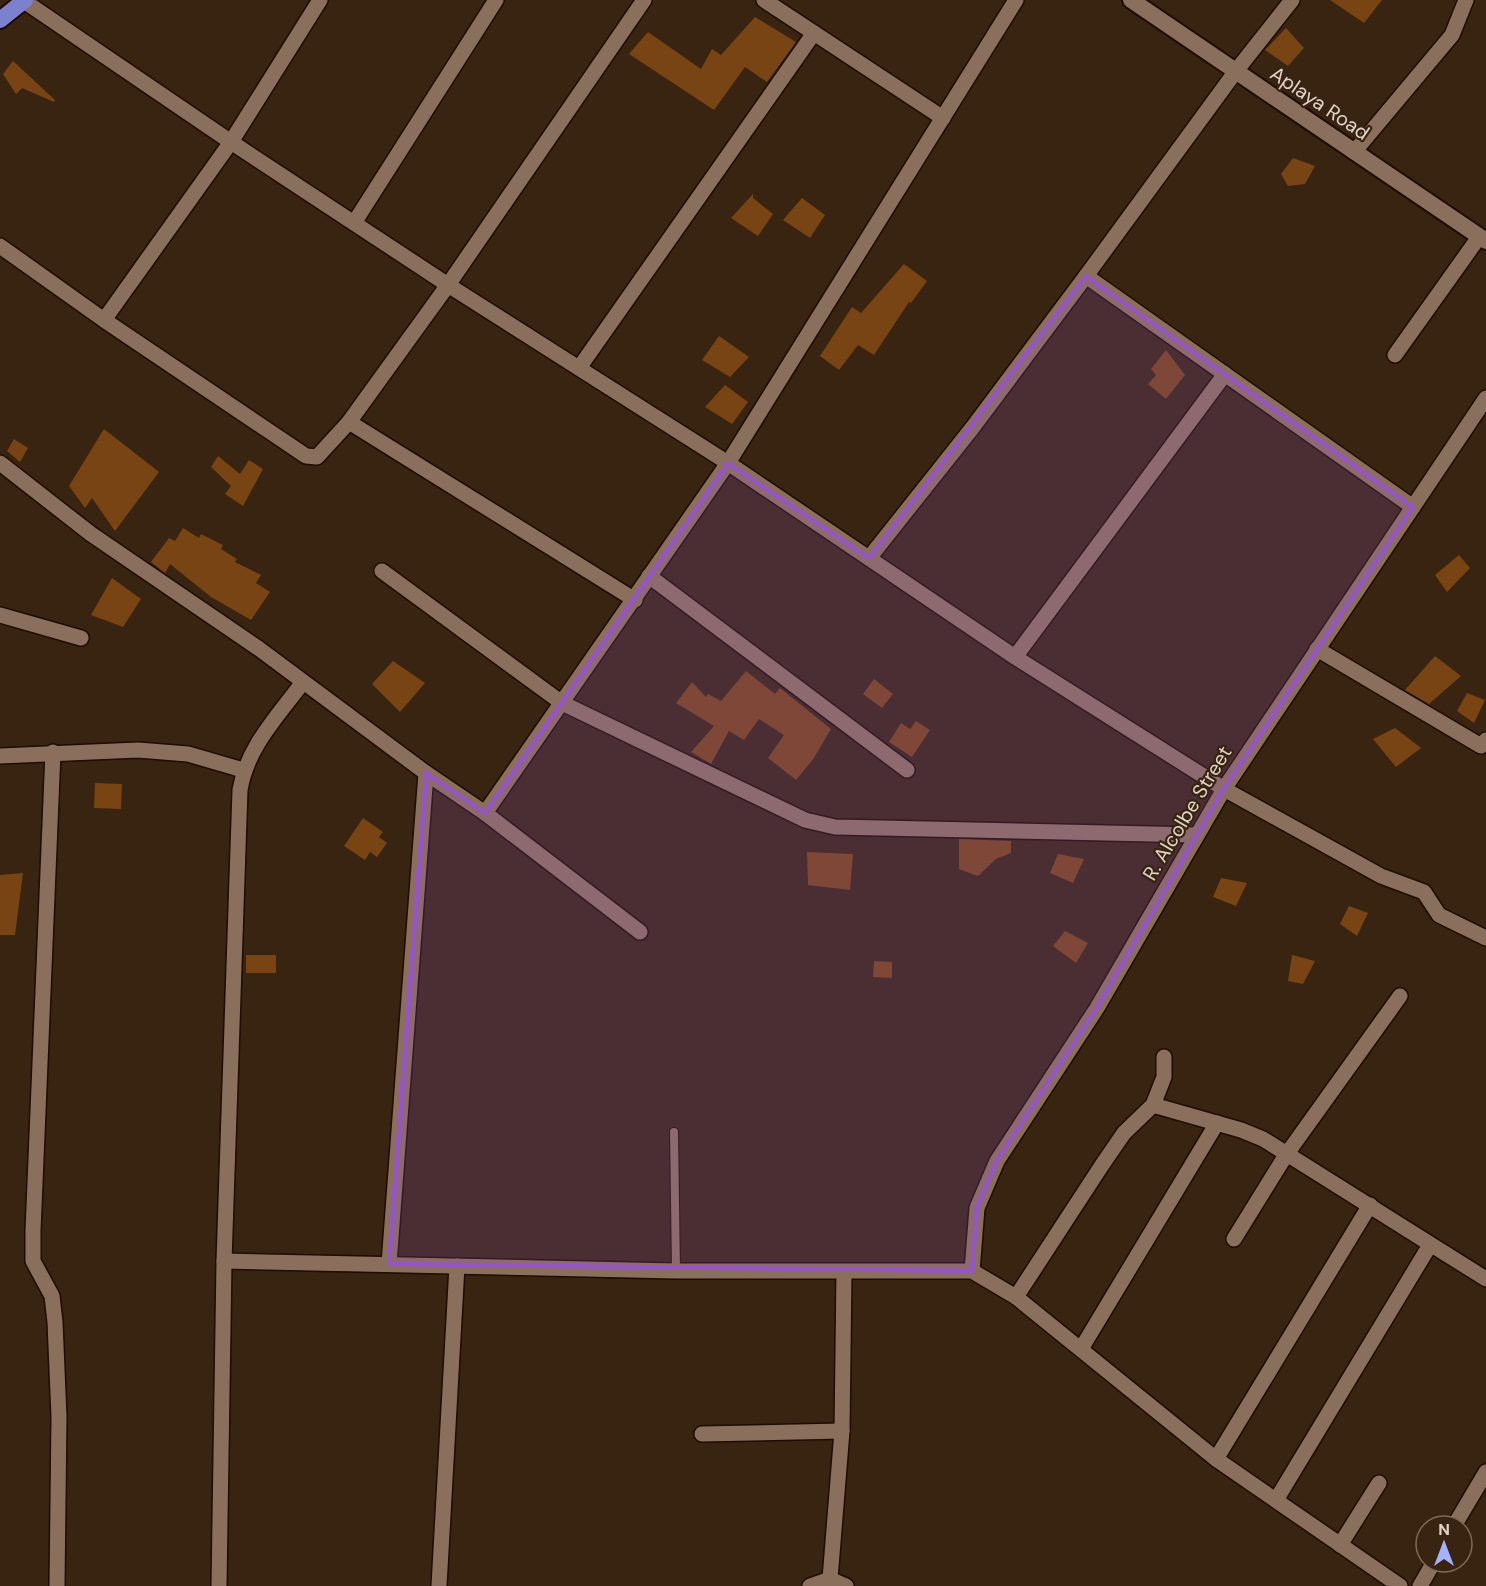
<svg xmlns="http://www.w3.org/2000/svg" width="1486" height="1586" viewBox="0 0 1486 1586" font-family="'DM Sans',sans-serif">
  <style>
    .building { fill: #784414 }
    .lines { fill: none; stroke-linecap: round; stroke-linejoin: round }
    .service-casing { stroke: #1f0b00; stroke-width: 10 }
    .minor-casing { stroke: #1f0b00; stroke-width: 18 }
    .tertiary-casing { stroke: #1f0b00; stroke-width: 20 }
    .trunk-casing { stroke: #1f0b00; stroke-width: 20 }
    .service { stroke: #8a705c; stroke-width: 8 }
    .minor { stroke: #8a705c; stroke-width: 15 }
    .tertiary { stroke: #8a705c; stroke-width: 16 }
    .trunk { stroke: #7c81ce; stroke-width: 16 }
    .marked { fill: #9556c1; fill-opacity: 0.2; stroke: #9556c1; stroke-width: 4.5; stroke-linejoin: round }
    .labels { text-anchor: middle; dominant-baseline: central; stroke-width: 4.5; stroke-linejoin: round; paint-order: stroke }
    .street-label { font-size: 20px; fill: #e2d3c8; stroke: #392311 }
  </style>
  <rect width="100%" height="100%" fill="#392311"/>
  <g class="building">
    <polygon points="1330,0 1382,0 1364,23"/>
    <polygon points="755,17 796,42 767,82 745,67 714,110 629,54 648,32 701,69 712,49 721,55"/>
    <polygon points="1286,28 1304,48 1288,66 1265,50"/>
    <polygon points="13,61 55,100 54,102 22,88 16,94 3,74"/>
    <polygon points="1293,158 1315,166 1305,184 1288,186 1281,174"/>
    <polygon points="753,194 753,198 773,214 758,236 731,218"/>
    <polygon points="802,198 825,215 810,238 783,220"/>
    <polygon points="904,264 927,281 911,303 909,302 874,355 858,345 839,370 820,356 852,307 861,313"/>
    <polygon points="719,336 749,357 730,377 702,360"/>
    <polygon points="1166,350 1185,375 1166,399 1148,384 1156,375 1151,369"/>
    <polygon points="725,385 748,402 732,424 705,407"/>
    <polygon points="104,429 159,472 115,531 92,498 85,508 69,486"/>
    <polygon points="14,439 28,448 20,462 7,451"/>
    <polygon points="218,456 240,474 249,460 263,469 243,506 225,494 231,486 211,467"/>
    <polygon points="183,528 199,538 201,534 223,545 221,549 237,559 235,562 261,575 256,583 270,592 251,620 211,597 170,564 165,573 151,562 169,538 175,541"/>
    <polygon points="1459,555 1470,568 1447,592 1435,575"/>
    <polygon points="112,578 141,599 123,627 91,615"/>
    <polygon points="1435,656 1461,676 1429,704 1405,690"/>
    <polygon points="393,661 425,683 400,712 372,684"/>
    <polygon points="746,671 775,694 780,688 831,729 814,758 796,780 768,758 784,735 759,719 744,740 729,731 711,764 691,752 714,726 676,703 692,682 706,697 708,694 721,701"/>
    <polygon points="874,679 893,694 882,708 863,694"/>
    <polygon points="1467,693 1485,700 1474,723 1457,711"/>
    <polygon points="916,721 930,730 912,757 889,742 901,723 910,729"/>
    <polygon points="1395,728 1421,748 1396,767 1373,739"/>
    <polygon points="95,783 122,784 121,809 94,808"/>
    <polygon points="363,818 383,832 379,837 387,843 377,857 370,852 365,860 344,846"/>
    <polygon points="959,839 1011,841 1011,853 996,859 978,876 959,869"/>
    <polygon points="807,852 853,854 850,890 808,885"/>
    <polygon points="1058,854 1084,859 1073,883 1050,873"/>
    <polygon points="23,873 15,935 0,935 0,875"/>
    <polygon points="1221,878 1247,883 1236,906 1213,897"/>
    <polygon points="1349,906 1368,913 1357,936 1340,924"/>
    <polygon points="1065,931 1088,943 1076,963 1053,946"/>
    <rect x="246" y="955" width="30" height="18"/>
    <polygon points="1292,955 1315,961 1303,984 1288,981"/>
    <polygon points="874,961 892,962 892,978 873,977"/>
  </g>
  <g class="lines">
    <defs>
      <polyline id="service" points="674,1132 676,1271"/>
      <g id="minor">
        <polyline points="764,0 943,118"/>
        <polyline points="1292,0 1236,71 1086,276 1413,507"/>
        <polyline points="24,1 231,142 448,285 728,463 1015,657 1224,789 1381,876 1424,892 1439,915 1486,938"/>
        <polyline points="1354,152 1452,35 1466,0"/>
        <polyline points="354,223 496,0"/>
        <polyline points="0,246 104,320 306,456 317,457 349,422 448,285 644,0"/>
        <polyline points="104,320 231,142 320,0"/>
        <polyline points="1395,355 1479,237"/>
        <polyline points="579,368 814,33"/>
        <polyline points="349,422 635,600"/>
        <polyline points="0,463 91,534 258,648 426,773 485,813 640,932"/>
        <polyline points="869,558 973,427 1086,276"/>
        <polyline points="382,571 562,703 805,820 835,827 1197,835"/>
        <polyline points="649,576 907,770"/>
        <polyline points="0,615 81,638"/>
        <polyline points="1317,649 1481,746 1486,740"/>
        <polyline points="1015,657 1225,374"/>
        <polyline points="53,752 33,1231 33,1261 52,1296 55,1322 59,1417 57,1586"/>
        <polyline points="0,756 138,750 188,754 243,770"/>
        <polyline points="485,813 728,463 1016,0"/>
        <polyline points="1153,1105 1241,1130 1263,1139 1486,1279"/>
        <polyline points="1234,1239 1286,1155 1400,996"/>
        <polyline points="224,1261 676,1271 972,1271 1016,1297 1216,1459 1400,1586"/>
        <polyline points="389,1264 426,773"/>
        <polyline points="972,1271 977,1208 997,1161 1097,1008 1224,789 1486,398"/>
        <polyline points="1016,1297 1102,1165 1124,1133 1153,1105 1164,1077 1164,1057"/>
        <polyline points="1081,1349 1217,1123"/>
        <polyline points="702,1434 842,1431"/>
        <polyline points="1216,1459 1370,1205"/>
        <polyline points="1276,1500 1430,1245"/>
        <polyline points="1454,1526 1486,1472"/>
        <polyline points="1340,1545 1379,1483"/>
        <polyline points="830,1579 842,1431 844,1272"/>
        <path d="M 219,1586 L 224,1261 L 240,790 C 247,747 278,716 303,682"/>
        <polyline points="439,1586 457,1266"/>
        <polyline points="810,1586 830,1579 846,1586"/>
        <polyline points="1420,1586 1434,1562"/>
      </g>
      <polyline id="tertiary" points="1131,0 1486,241"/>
      <polyline id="trunk" points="0,20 25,0"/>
    </defs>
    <use href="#service" class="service-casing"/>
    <use href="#minor" class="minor-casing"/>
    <use href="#tertiary" class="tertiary-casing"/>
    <use href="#trunk" class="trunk-casing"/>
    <use href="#service" class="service"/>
    <use href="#minor" class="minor"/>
    <use href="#tertiary" class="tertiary"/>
    <use href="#trunk" class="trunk"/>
  </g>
  <path class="marked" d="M 1086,276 L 1413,507 L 1224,789 L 1097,1008 L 997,1161 L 977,1208 L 972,1271 L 389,1264 L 426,773 L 485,813 L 728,463 L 869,558 Z"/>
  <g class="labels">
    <g class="street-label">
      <text transform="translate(1320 103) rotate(34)">Aplaya Road</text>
      <text transform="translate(1187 813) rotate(-59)">R. Alcolbe Street</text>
    </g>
  </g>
  <g transform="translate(1444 1544)"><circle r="28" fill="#392311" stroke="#7d695a" stroke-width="1.5"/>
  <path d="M0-4.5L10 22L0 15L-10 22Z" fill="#a5b1fc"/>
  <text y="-9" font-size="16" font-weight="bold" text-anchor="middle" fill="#e2d3c8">N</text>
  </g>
</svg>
